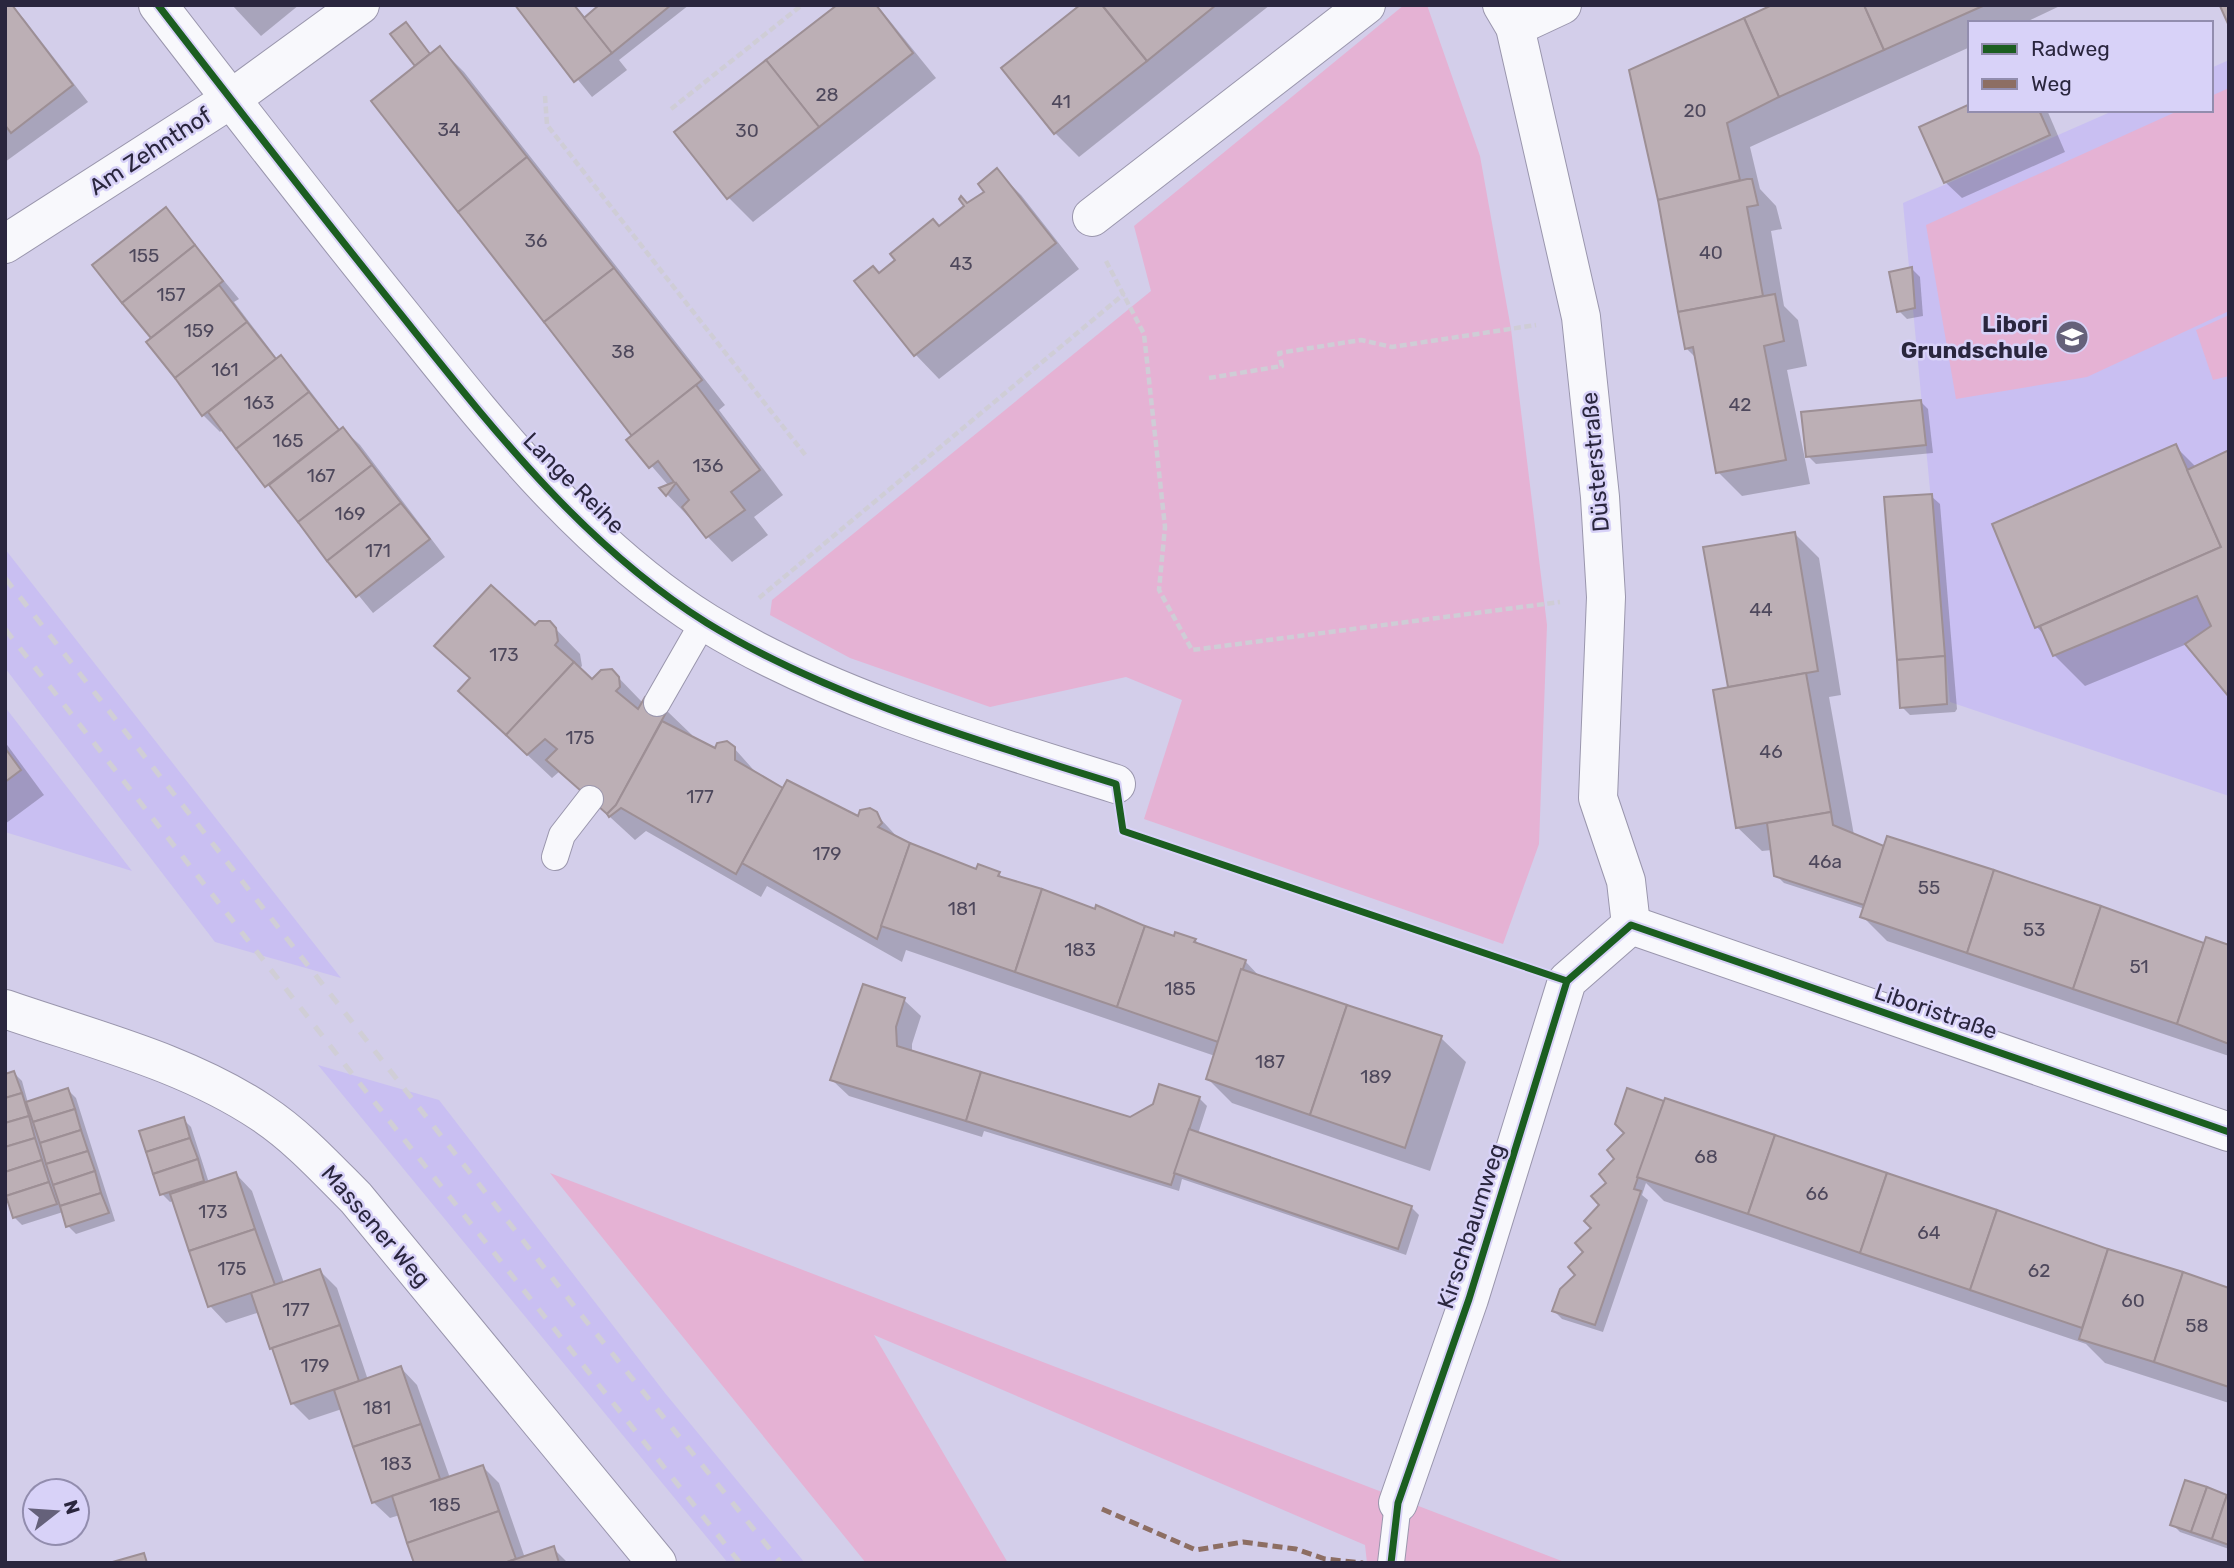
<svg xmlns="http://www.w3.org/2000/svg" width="2234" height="1568" viewBox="0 0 2234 1568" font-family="Rubik,sans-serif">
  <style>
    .built { fill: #c9bff2 }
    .green { fill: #e5b2d4 }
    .shadow { fill: #0003 }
    .building { fill: #bcafb5; stroke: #9d8f95; stroke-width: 2 }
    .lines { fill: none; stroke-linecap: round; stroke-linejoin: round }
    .service-casing { stroke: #9a96ad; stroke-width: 28 }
    .minor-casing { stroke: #9a96ad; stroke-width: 40 }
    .path { stroke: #cfcdd6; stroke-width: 4.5; stroke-dasharray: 7 3.5; stroke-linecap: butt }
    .service { stroke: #f8f8fc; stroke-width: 26 }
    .minor { stroke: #f8f8fc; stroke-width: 38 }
    .rail { stroke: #d0ced6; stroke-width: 5; stroke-dasharray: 12 12; stroke-linecap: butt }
    .quiet { stroke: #8d6e63; stroke-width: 5; stroke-dasharray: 10 5; stroke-linecap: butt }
    .cycleway-casing { stroke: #d8d2f8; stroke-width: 11 }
    .cycleway { stroke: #1b5e20; stroke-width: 7 }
    .labels { text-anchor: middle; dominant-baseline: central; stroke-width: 5; stroke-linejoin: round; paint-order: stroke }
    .number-label { font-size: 19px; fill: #4e485c }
    .street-label { font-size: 23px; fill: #2a263e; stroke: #d8d2f8 }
    .poi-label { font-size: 23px; font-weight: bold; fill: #2a263e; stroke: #d8d2f8; text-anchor: end }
  </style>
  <rect width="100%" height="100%" fill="#d3ceea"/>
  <g class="built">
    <polygon points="2229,60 2229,796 1950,702 1903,203 2115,110 2211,110 2211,68"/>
    <polygon points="5,549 341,978 215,942 5,668"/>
    <polygon points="5,707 132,871 5,832"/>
    <polygon points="318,1065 439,1100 665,1393 805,1563 728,1563"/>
  </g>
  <g class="green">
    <polygon points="1404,5 1427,5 1480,156 1511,329 1547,625 1539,844 1503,944 1144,819 1182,700 1126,677 990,707 850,658 770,615 772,600 1151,291 1134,226"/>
    <polygon points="2229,88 2229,311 2087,377 1956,399 1926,225 2180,110 2211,110 2211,96"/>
    <polygon points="2229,315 2229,376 2213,380 2196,330"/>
    <polygon points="550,1173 1567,1563 1367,1563 1365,1545 874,1335 1008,1563 866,1563"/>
  </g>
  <g class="shadow">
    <polygon points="5,5 11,5 24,19 88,102 5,162"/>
    <polygon points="232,5 299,5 261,36"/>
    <polygon points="517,5 575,5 586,18 602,5 689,5 619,60 627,70 592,97"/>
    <polygon points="840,5 877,5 936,78 753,222 729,198 677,133"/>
    <polygon points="1083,5 1270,5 1079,157 1055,133"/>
    <polygon points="1776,5 2062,5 2024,23 1970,23 1970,47 1750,147 1760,189 1776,206 1782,229 1771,231 1784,306 1798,320 1807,366 1787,370 1810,484 1742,496 1718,472 1697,359 1686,348 1659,200 1631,71"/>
    <polygon points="440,48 464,72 725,405 719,410 783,495 754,517 768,535 732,562 662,489 669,486 629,440 635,436 431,55"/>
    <polygon points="1970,110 2047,110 2065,152 1962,198 1945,182"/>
    <polygon points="997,171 1021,195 1079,269 939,379 915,354 880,275 986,192"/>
    <polygon points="166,210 239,299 234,302 278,360 281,358 297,374 341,431 343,429 360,445 445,557 373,613 223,429 220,432 203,415 149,342 153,339 94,266"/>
    <polygon points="1912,269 1920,277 1923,316 1907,319 1899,311"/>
    <polygon points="1920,401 1928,409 1933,453 1816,464 1808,456"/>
    <polygon points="2175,446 2196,467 2229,452 2229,695 2187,644 2085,686 2054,655 2046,637 2037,627"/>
    <polygon points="1931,496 1940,504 1957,709 1955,712 1910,715 1902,707"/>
    <polygon points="1795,534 1819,558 1841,695 1829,697 1854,835 1885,848 1889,838 2205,945 2229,948 2229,1056 1887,941 1862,916 1865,909 1784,883 1776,875 1772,850 1762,851 1737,827 1730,688 1705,548"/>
    <polygon points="550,623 580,654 582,666 579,669 592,682 612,671 643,703 667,711 692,735 690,738 716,750 734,748 759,776 784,790 859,819 876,814 901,841 977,871 999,874 1005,880 1175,939 1195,940 1201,946 1245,961 1261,978 1441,1038 1466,1062 1430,1171 1232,1103 1208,1079 1215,1056 906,950 902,962 767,886 761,897 646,831 635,840 560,771 552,778 485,715 471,679 437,646"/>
    <polygon points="5,742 44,795 5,824"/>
    <polygon points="904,1000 921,1016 912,1044 912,1053 1130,1119 1199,1098 1207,1106 1198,1134 1411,1207 1419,1215 1406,1255 1182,1179 1179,1191 984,1131 982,1137 849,1096 832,1080"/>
    <polygon points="14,1073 22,1081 28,1103 68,1090 76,1098 115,1221 76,1234 68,1226 63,1212 22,1225 14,1217 5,1189 5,1076"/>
    <polygon points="1666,1100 2229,1291 2229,1403 2105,1363 2086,1344 1664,1201 1646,1183 1642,1195 1648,1200 1603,1332 1562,1319 1554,1311 1578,1275 1608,1183"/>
    <polygon points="183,1119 191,1127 209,1183 236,1174 252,1191 284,1283 320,1271 337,1288 368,1380 401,1368 417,1385 450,1478 483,1467 499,1483 525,1558 553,1548 568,1563 416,1563 400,1515 390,1518 373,1502 342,1409 309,1420 292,1403 260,1312 226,1323 210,1306 174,1201 170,1202 162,1194"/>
    <polygon points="2229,1497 2229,1549 2180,1532 2172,1524"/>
  </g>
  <g class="building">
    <polygon points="5,5 12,5 73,85 11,133 5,125"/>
    <polygon points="515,5 574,5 612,53 574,82"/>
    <polygon points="599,5 671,5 612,53 584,18"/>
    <polygon points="837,5 876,5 913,53 819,127 766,60"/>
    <polygon points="1080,5 1102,5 1147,61 1054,134 1001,68"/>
    <polygon points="1102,5 1216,5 1147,61"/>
    <polygon points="1772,5 1864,5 1884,50 1779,97 1744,18"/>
    <polygon points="1864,5 1985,5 1884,50"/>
    <polygon points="2229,5 2229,26 2220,6"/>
    <polygon points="1744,18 1779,97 1727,123 1740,180 1658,200 1629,70"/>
    <polygon points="406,22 430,54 415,66 390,34"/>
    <polygon points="440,46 527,157 458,212 371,101"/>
    <polygon points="766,60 819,127 727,199 674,132"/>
    <polygon points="1970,104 1970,110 2039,110 2050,135 1944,183 1919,127"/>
    <polygon points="527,157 614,268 544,322 458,212"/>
    <polygon points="997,168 1056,243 914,356 854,281 873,266 879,273 895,260 890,254 933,219 939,226 964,206 959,199 961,196 967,203 984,192 978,184"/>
    <polygon points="1747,179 1752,179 1758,205 1747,207 1763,296 1678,312 1658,200"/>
    <polygon points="166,207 195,245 122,303 92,265"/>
    <polygon points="195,245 223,281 151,338 122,303"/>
    <polygon points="1912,267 1915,308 1897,312 1889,272"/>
    <polygon points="614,268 702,380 632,436 544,322"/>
    <polygon points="219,285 247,322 175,378 146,342"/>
    <polygon points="1775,294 1784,341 1764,346 1786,460 1716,473 1693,347 1685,349 1678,312"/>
    <polygon points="247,322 276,359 202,416 175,378"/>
    <polygon points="281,355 309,392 236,449 208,412"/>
    <polygon points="696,385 760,470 731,492 745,510 706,538 682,507 689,500 676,483 666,496 659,488 674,482 658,461 649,468 626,440"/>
    <polygon points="309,392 339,430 265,487 236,449"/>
    <polygon points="1921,400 1926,445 1806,457 1801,412"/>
    <polygon points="343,427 372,465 298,522 269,485"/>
    <polygon points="2176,444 2221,547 2035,628 1992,524"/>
    <polygon points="2229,450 2229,697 2185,644 2211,626 2197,596 2053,656 2040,626 2221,547 2187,470"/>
    <polygon points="372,465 401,503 327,561 298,522"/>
    <polygon points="1932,494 1945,656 1897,660 1884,497"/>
    <polygon points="401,503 430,539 356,597 327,561"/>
    <polygon points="1795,532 1818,671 1728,687 1703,547"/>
    <polygon points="491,585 535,625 539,621 550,621 556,628 558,641 555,645 574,662 506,735 458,691 470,678 434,646"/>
    <polygon points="1945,656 1947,704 1900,708 1897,660"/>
    <polygon points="574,662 592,679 601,670 612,669 619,677 620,687 616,691 638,709 645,697 668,709 616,805 607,814 546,760 557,749 545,739 527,755 506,735"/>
    <polygon points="1806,673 1831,812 1736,828 1713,690"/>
    <polygon points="662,721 715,748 717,743 727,741 735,747 735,760 783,788 736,874 621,808 609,817 607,814 616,805"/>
    <polygon points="5,748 21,770 5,782"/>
    <polygon points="787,780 858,816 860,810 870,808 877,812 882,823 878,827 910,843 877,939 742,863"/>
    <polygon points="1831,812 1833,825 1884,846 1864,905 1774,876 1767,823"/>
    <polygon points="1887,836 1994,870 1967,953 1860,917"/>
    <polygon points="910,843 976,869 978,864 1000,872 998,876 1042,889 1015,972 881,926"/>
    <polygon points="1994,870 2101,906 2073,989 1967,953"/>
    <polygon points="1042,889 1095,909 1096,905 1145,926 1117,1007 1015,972"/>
    <polygon points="2101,906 2204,943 2177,1024 2073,989"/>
    <polygon points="1145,926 1174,936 1175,932 1196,939 1194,942 1246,960 1218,1042 1117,1007"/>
    <polygon points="2206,937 2229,945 2229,1044 2177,1024"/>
    <polygon points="1241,969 1347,1005 1310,1115 1206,1079"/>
    <polygon points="863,984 905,998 896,1027 897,1046 981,1072 966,1121 830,1080"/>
    <polygon points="1347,1005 1442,1036 1405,1148 1310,1115"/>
    <polygon points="14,1071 22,1093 5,1098 5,1074"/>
    <polygon points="981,1072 1130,1117 1153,1104 1159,1084 1200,1097 1171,1185 966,1121"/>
    <polygon points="68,1088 75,1109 33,1122 26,1102"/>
    <polygon points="1627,1088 1664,1101 1634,1189 1641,1191 1595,1325 1552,1311 1560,1289 1575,1275 1568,1267 1583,1252 1575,1243 1591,1228 1584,1221 1599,1205 1591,1196 1606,1183 1599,1174 1614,1159 1607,1150 1624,1133 1615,1124"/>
    <polygon points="22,1093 29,1116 5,1123 5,1098"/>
    <polygon points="1665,1098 1775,1135 1748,1214 1637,1177"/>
    <polygon points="75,1109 81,1130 40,1143 33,1122"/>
    <polygon points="29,1116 35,1138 5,1147 5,1123"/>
    <polygon points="184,1117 190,1138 146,1152 139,1131"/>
    <polygon points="1189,1129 1412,1206 1398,1249 1174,1173"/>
    <polygon points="81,1130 88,1151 46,1164 40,1143"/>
    <polygon points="1775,1135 1887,1173 1860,1253 1748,1214"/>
    <polygon points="35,1138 42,1160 5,1172 5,1147"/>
    <polygon points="190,1138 198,1159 153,1174 146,1152"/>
    <polygon points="88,1151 95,1171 53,1185 46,1164"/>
    <polygon points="198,1159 204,1181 160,1195 153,1174"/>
    <polygon points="42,1160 49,1182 6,1196 5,1172"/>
    <polygon points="95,1171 101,1193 60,1206 53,1185"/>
    <polygon points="236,1172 255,1229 189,1251 170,1194"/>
    <polygon points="1887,1173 1997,1210 1970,1290 1860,1253"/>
    <polygon points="49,1182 57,1204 13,1218 6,1196"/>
    <polygon points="101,1193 109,1213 66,1227 60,1206"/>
    <polygon points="1997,1210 2108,1249 2082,1328 1970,1290"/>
    <polygon points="255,1229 275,1285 208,1307 189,1251"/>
    <polygon points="2108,1249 2183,1272 2154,1362 2079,1339"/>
    <polygon points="320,1269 340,1325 270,1349 251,1293"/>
    <polygon points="2183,1272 2229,1288 2229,1387 2154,1362"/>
    <polygon points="340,1325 359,1381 291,1404 272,1348"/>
    <polygon points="401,1366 421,1424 353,1447 334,1390"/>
    <polygon points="421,1424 440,1479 372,1503 353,1447"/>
    <polygon points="483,1465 499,1511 407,1543 392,1496"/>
    <polygon points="2185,1480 2207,1487 2191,1532 2170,1525"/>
    <polygon points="2207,1487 2227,1495 2212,1539 2191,1532"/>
    <polygon points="2227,1495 2229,1495 2229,1545 2212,1539"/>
    <polygon points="499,1511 516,1559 504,1563 414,1563 407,1543"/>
    <polygon points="554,1546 559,1563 504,1563 516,1559"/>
    <polygon points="144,1553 147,1563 109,1563"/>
  </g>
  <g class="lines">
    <defs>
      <g id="service">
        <polyline points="657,703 704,621"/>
        <polyline points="555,857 562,835 590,799"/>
        <polyline points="1391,1563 1398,1503"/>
      </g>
      <g id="minor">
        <path d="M 158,5 C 239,110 320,214 403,317 C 492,428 585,547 707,623 C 827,697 982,742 1116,784"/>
        <polyline points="1502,5 1515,27 1581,317 1600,497 1606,597 1598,798 1626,881 1631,925"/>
        <polyline points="1515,27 1562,5"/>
        <polyline points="1092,217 1366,5"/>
        <polyline points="5,244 231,99 360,5"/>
        <polyline points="1631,925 2229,1132"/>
        <path d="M 5,1009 C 91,1039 186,1062 262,1113 C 297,1136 326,1168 356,1198 L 657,1563"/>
        <polyline points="1398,1503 1469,1299 1567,981 1631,925"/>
      </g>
    </defs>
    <use href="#service" class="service-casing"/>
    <use href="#minor" class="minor-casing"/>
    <g class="path">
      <polyline points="545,96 547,125 806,456"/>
      <polyline points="671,109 802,5"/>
      <polyline points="1106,261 1144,334 1165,527 1159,590 1192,650 1560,602"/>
      <polyline points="1209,378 1282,366 1279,353 1361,340 1392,347 1536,325"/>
      <polyline points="759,598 1124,294"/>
    </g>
    <use href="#service" class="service"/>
    <use href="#minor" class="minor"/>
    <g class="rail">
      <polyline points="5,578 582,1316 781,1563"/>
      <polyline points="5,629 353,1075 740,1563"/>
    </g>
    <polyline class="quiet" points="1102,1509 1196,1550 1243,1542 1296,1549 1325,1559 1363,1563"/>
    <defs>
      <g id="cycleway">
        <path d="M 158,5 C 239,110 320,214 403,317 C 492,428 585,547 707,623 C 827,697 982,742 1116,784 L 1123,831 L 1567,981"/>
        <polyline points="1391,1563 1398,1503 1469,1299 1567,981 1631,925 2229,1132"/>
      </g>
    </defs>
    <use href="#cycleway" class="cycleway-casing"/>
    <use href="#cycleway" class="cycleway"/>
  </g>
  <defs>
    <symbol id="school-disc" viewBox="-11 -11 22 22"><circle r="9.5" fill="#65617a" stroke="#d8d2f8"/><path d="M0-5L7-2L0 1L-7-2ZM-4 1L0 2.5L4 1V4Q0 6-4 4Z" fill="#fff"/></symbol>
  </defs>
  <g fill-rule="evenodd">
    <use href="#school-disc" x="2053" y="318" width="38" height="38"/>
  </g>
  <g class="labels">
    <g class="number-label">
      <text x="827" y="94">28</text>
      <text x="1061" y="101">41</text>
      <text x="1695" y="110">20</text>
      <text x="449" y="129">34</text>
      <text x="747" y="130">30</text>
      <text x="536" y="240">36</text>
      <text x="1711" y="252">40</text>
      <text x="144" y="255">155</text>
      <text x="961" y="263">43</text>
      <text x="171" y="294">157</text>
      <text x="199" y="330">159</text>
      <text x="623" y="351">38</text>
      <text x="225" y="369">161</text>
      <text x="259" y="402">163</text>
      <text x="1740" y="404">42</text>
      <text x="288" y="440">165</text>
      <text x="708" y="465">136</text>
      <text x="321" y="475">167</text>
      <text x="350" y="513">169</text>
      <text x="378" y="550">171</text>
      <text x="1761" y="609">44</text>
      <text x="504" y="654">173</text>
      <text x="580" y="737">175</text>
      <text x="1771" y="751">46</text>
      <text x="700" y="796">177</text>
      <text x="827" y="853">179</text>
      <text x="1825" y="861">46a</text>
      <text x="1929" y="887">55</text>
      <text x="962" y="908">181</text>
      <text x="2034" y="929">53</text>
      <text x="1080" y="949">183</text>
      <text x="2139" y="966">51</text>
      <text x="1180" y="988">185</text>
      <text x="1270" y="1061">187</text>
      <text x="1376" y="1076">189</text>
      <text x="1706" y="1156">68</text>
      <text x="1817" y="1193">66</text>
      <text x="213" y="1211">173</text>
      <text x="1929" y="1232">64</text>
      <text x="232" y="1268">175</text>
      <text x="2039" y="1270">62</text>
      <text x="2133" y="1300">60</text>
      <text x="296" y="1309">177</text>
      <text x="2197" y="1325">58</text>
      <text x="315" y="1365">179</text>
      <text x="377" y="1407">181</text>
      <text x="396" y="1463">183</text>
      <text x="445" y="1504">185</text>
    </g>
    <g class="street-label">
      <text transform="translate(150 151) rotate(-33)">Am Zehnthof</text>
      <text transform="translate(1595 462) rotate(-95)">Düsterstraße</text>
      <text transform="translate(574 483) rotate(45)">Lange Reihe</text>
      <text transform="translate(1936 1011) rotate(19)">Liboristraße</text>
      <text transform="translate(376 1226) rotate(49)">Massener Weg</text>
      <text transform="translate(1471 1226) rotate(-72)">Kirschbaumweg</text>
    </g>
    <g class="poi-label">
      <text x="2048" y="324">Libori<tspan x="2048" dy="26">Grundschule</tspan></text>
    </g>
  </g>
  <rect width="2234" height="1568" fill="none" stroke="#2a263e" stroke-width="14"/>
  <rect x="1968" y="21" width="245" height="91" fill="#d8d2f8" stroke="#928dae" stroke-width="2"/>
  <rect x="1982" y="44" width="35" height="10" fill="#1b5e20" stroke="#928dae" stroke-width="2"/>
  <text x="2031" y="56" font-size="21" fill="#2a263e">Radweg</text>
  <rect x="1982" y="79" width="35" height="10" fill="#8d6e63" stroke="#928dae" stroke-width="2"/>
  <text x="2031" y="91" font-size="21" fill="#2a263e">Weg</text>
  <g transform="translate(56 1512) rotate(73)"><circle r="33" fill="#d8d2f8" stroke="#928dae" stroke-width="2"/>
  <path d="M0-5L12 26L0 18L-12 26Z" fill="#65617a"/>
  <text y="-10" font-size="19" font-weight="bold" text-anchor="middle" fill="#2a263e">N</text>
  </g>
</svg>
